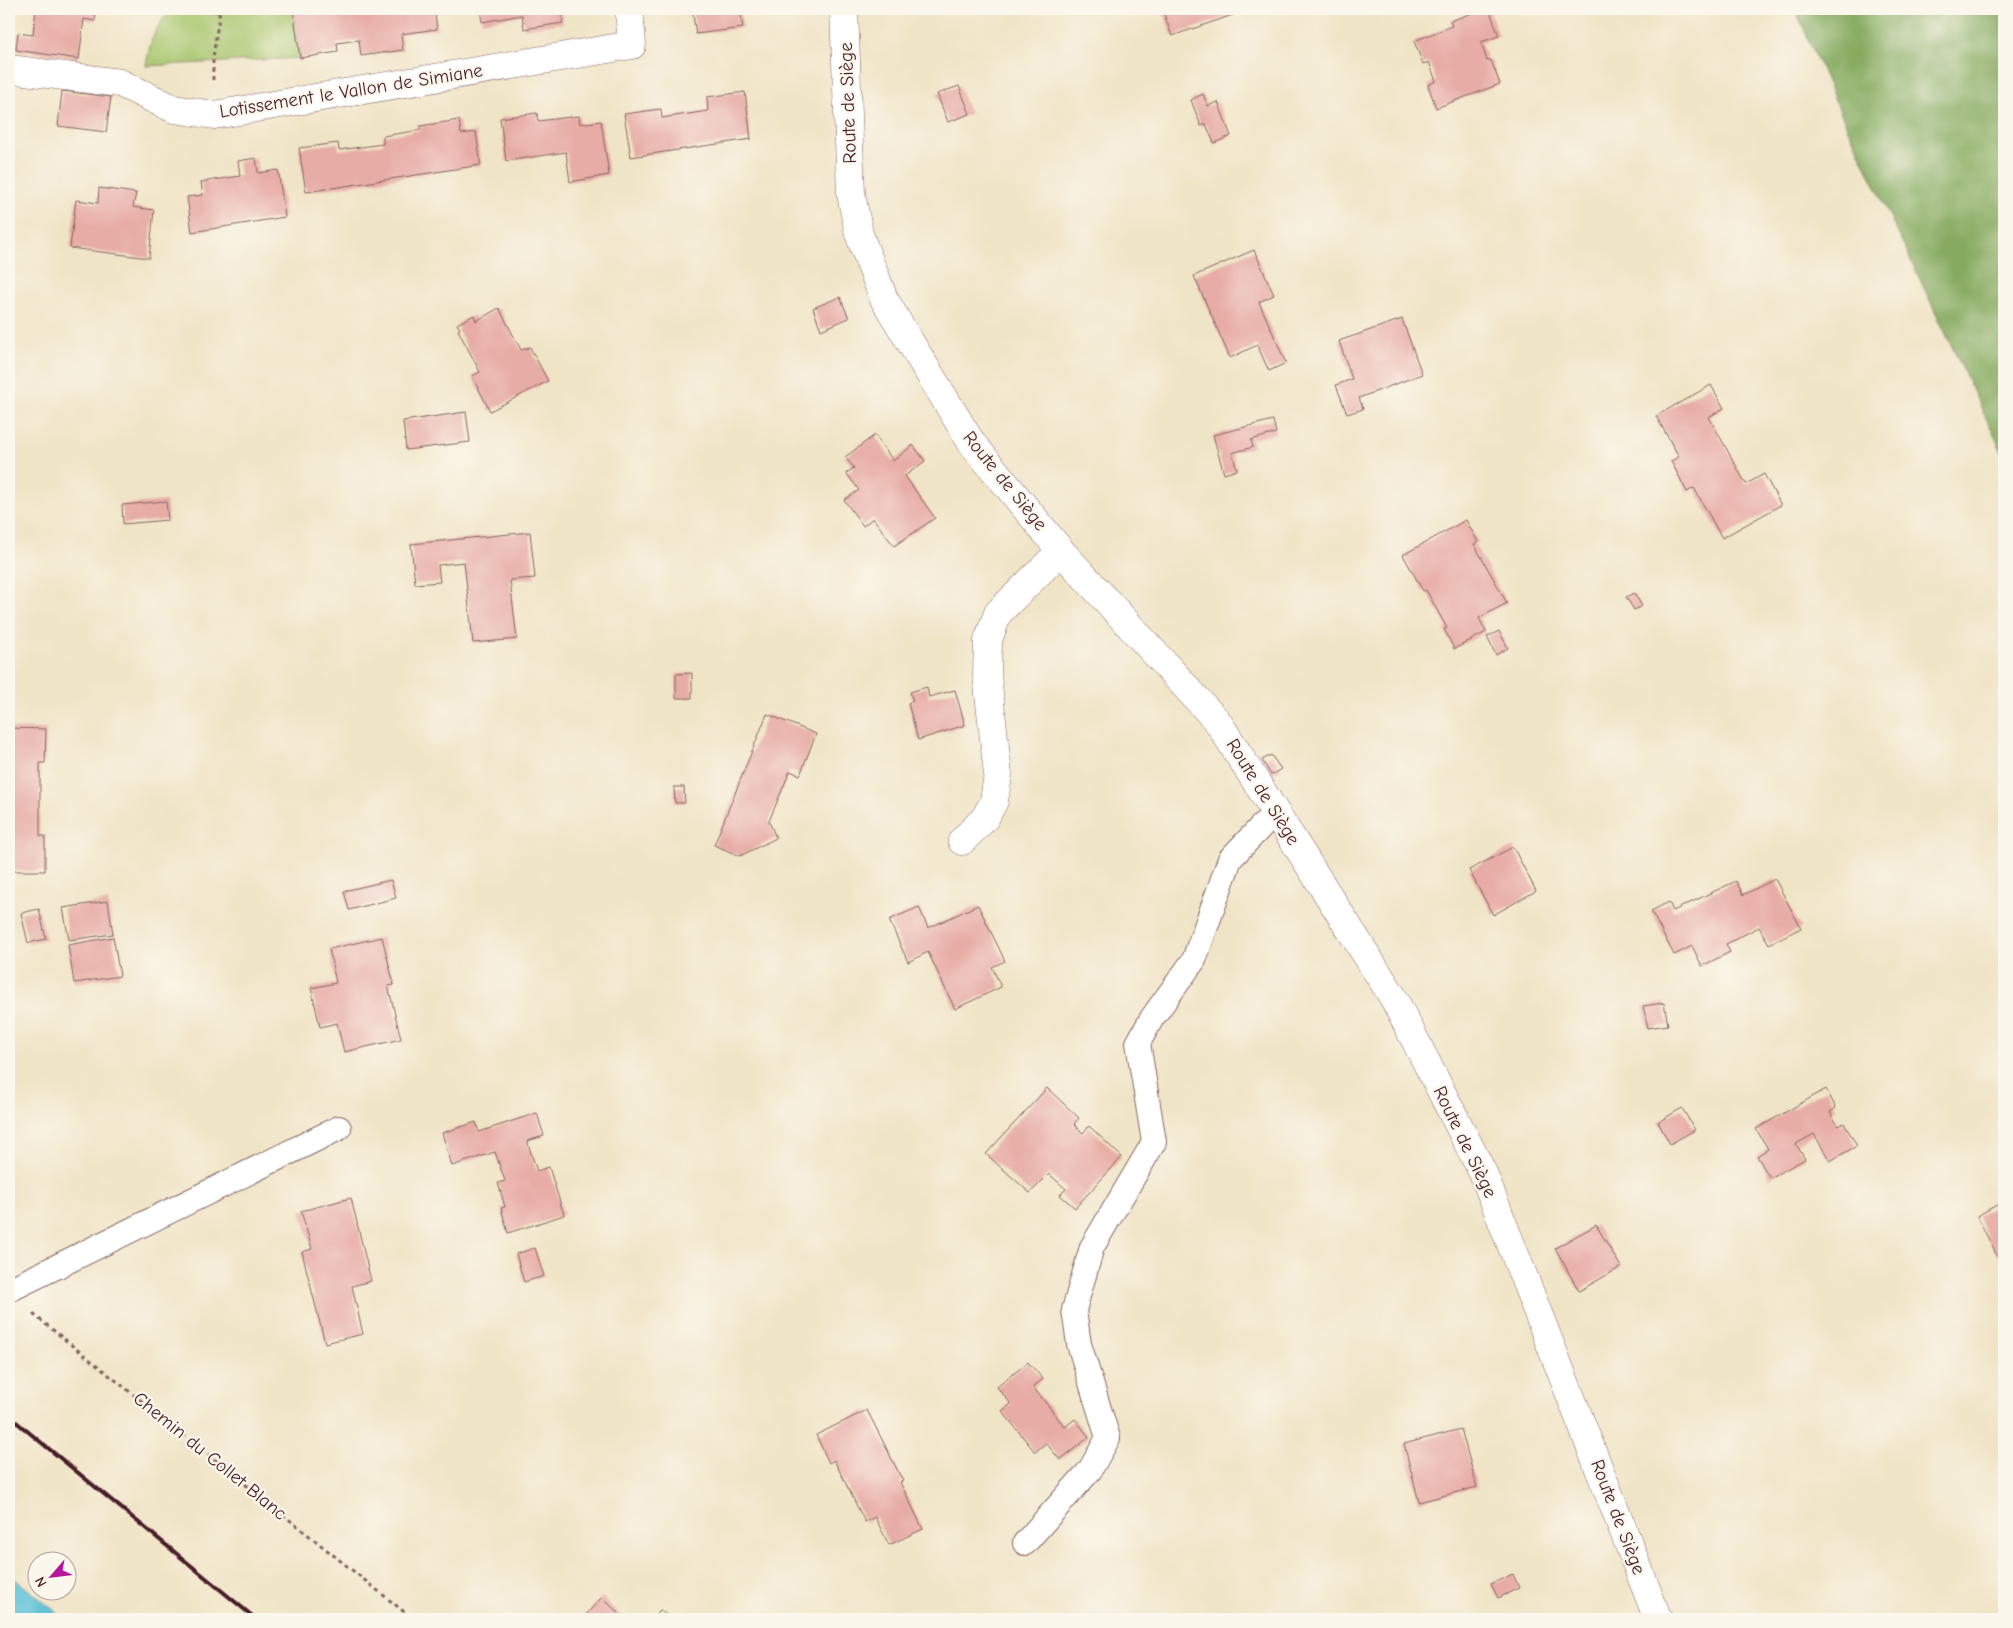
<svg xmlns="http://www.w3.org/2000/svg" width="2013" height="1628" viewBox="0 0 2013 1628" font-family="'Comic Neue',sans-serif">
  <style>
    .green { fill: #a8c66d; stroke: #79724c }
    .forest { fill: #86ab60; stroke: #686546 }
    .water { fill: #58bfd5; stroke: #516f80 }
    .building { fill: #e7aca5 }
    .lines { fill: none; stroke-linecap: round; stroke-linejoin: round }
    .lane-casing { stroke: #846461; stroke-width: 26 }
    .street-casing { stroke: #846461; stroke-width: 29 }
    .secondary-casing { stroke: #846461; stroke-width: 29 }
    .path { stroke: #846461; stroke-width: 3; stroke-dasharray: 4 4; stroke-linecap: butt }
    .lane { stroke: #fff; stroke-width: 24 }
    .street { stroke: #fff; stroke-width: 28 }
    .secondary { stroke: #fff; stroke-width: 28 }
    .rail { stroke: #4a1f2b; stroke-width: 4 }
    .labels { text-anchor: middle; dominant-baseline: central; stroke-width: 4.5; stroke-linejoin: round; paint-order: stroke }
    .street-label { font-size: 19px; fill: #4a1f2b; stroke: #fbf7ec }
  </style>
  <rect width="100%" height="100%" fill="#fbf7ec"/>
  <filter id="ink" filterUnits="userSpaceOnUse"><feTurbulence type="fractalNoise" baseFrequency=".02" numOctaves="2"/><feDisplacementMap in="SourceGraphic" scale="10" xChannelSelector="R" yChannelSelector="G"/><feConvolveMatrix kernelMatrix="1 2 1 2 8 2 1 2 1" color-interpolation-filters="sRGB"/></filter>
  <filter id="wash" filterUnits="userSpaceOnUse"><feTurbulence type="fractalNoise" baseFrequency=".0096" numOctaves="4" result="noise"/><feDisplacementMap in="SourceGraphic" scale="20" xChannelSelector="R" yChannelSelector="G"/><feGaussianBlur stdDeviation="1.12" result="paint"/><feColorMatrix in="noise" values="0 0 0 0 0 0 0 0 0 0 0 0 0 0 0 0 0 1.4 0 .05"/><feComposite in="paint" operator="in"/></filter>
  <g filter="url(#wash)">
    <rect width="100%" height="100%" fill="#f0e4c6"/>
    <path class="green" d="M 171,9 L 293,9 L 300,58 L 146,66 C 150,39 154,30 171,9 Z"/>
    <polygon class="forest" points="1795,9 2004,9 2004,456 1842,116"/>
    <polygon class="water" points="9,1574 65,1619 9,1619"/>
    <g id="blocks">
      <g class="building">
        <polygon points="36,9 96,9 95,21 84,19 79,59 16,50 18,33 33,35"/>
        <polygon points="293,9 457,9 457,10 435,13 437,29 401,34 403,50 361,56 359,40 337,43 338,52 300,58"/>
        <polygon points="480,9 561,9 563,23 524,29 522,15 482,22"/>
        <polygon points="692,9 740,9 743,28 696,34"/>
        <polygon points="1162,9 1250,9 1172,36"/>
        <polygon points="1484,9 1489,9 1499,36 1481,42 1487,61 1491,60 1500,84 1436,108 1428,85 1436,81 1429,62 1423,64 1414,41 1452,26 1450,21"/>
        <polygon points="959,86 970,114 948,122 937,94"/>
        <polygon points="62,91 111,97 106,132 58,126"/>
        <polygon points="745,92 751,139 631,157 624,114 661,109 662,118 708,111 707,97"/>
        <polygon points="1203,94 1208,106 1218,102 1231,136 1214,143 1206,124 1201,126 1191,100"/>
        <polygon points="537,113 538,121 579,116 580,124 601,121 609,175 570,182 566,152 506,161 500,118"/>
        <polygon points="459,120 461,134 476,132 481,165 306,192 299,148 338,143 339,150 383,144 383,136 421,130 420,126"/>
        <polygon points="256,158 258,173 278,170 285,217 192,232 187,197 203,195 201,182 240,176 238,161"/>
        <polygon points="99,188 136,193 133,207 154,210 149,258 70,248 76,200 98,203"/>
        <polygon points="1254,250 1274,295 1259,302 1286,363 1269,371 1257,345 1230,358 1194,276"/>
        <polygon points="840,297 849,318 821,330 813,308"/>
        <polygon points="499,308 521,350 530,347 548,381 490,411 472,376 480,372 458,330 460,329 457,324 474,315 476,321"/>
        <polygon points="1402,319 1422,374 1359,398 1363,409 1347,414 1336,385 1352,379 1339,341"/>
        <polygon points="1711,385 1724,408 1709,417 1746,484 1764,474 1781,505 1722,538 1694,488 1687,492 1671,461 1679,457 1656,416"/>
        <polygon points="466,412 470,442 406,450 403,421"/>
        <polygon points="1273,420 1276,433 1251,440 1253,447 1232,453 1237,470 1224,474 1213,435"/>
        <polygon points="875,435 893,461 913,445 925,461 905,476 935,518 894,546 873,518 863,526 844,500 859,490 846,473 854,468 845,457"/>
        <polygon points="166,501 168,520 123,524 122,505"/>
        <polygon points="1466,520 1478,542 1474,544 1507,603 1479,618 1486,632 1454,649 1444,629 1447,628 1426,590 1423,591 1403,555"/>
        <polygon points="530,532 535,578 510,580 517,639 473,643 464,562 438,565 440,582 415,584 411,544"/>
        <polygon points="1634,593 1642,606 1634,610 1626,597"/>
        <polygon points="1499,631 1508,648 1496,655 1487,637"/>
        <polygon points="692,673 692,698 676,698 676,674"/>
        <polygon points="927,687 929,697 955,690 965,725 918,740 908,703 913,701 910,692"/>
        <polygon points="767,714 816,734 800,775 790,771 769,821 776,838 740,856 714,845"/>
        <polygon points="9,728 46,729 45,763 40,763 40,836 45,836 45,871 9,871"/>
        <polygon points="1271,755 1281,769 1271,775 1262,760"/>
        <polygon points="674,787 684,787 685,803 675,803"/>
        <polygon points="1513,847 1536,891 1493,915 1469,870"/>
        <polygon points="1775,879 1801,928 1769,944 1759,927 1726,944 1730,952 1702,966 1692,946 1674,955 1651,911 1669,902 1673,911 1736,881 1743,895"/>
        <polygon points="391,880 396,898 349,910 344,891"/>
        <polygon points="108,901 113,934 69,940 63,908"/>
        <polygon points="978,905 1005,961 992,967 1001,987 955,1009 928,952 908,962 889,920 919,907 928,928"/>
        <polygon points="39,909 46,939 28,943 21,913"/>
        <polygon points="113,937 120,976 74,983 68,945"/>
        <polygon points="382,937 394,985 388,986 401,1039 344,1052 337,1023 320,1027 311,988 336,983 329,949"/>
        <polygon points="1664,1003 1668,1025 1648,1028 1643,1006"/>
        <polygon points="1047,1088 1079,1118 1074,1124 1083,1133 1089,1126 1122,1157 1075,1208 1060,1195 1066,1189 1049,1174 1030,1193 986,1154"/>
        <polygon points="1826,1089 1836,1108 1830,1112 1838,1126 1844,1123 1857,1146 1830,1161 1814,1134 1796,1144 1805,1159 1770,1178 1757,1156 1768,1149 1756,1129"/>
        <polygon points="1682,1108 1695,1130 1670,1144 1658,1122"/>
        <polygon points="537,1113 544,1136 527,1141 537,1171 549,1167 564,1215 508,1233 501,1208 505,1207 498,1183 505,1181 495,1152 452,1166 442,1133 476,1122 479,1132"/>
        <polygon points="351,1198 371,1281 352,1286 363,1334 325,1343 302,1252 312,1249 301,1211"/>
        <polygon points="2004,1201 2004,1253 1997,1256 1977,1216"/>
        <polygon points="1596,1225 1621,1267 1579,1291 1555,1248"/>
        <polygon points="535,1248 544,1276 524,1282 516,1254"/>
        <polygon points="1028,1362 1043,1379 1033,1387 1065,1427 1075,1419 1089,1437 1060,1460 1046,1443 1035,1452 1002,1411 1011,1404 997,1387"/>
        <polygon points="867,1410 903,1481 900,1482 923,1529 889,1545 875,1517 865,1522 834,1460 829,1463 816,1435"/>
        <polygon points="1461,1429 1477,1487 1419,1502 1404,1444"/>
        <polygon points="1513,1574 1519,1588 1498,1598 1491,1584"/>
        <polygon points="602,1597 624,1619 582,1619"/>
        <polygon points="660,1610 672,1619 652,1619"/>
      </g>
    </g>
  </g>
  <g filter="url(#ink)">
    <use href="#blocks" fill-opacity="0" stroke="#846461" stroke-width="1"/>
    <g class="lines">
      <defs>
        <g id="lane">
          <polyline points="9,1287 11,1289 339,1128"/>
          <polyline points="1025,1543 1090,1470 1108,1438 1079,1344 1074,1310 1092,1247 1154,1142 1138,1043 1152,1018 1194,960 1230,859 1275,812"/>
        </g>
        <g id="street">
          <polyline points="9,69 120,83 174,109 214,115 632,45 629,9"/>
          <polyline points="962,841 985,818 994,801 998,775 987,675 988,640 998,613 1061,551"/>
        </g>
        <polyline id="secondary" points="844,9 851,194 859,234 884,299 971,442 1061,551 1218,722 1393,997 1483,1173 1658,1619"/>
      </defs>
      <use href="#lane" class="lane-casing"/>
      <use href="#street" class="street-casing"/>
      <use href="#secondary" class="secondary-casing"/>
      <g class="path">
        <polyline points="206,9 219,12"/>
        <polyline points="213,80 213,58 220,9"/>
        <polyline points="33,1314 413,1619"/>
      </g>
      <use href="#lane" class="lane"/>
      <use href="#street" class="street"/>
      <use href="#secondary" class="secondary"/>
      <polyline class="rail" points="9,1416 256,1619"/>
    </g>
  </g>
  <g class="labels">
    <g class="street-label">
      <text transform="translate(351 91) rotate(-9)">Lotissement le Vallon de Simiane</text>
      <text transform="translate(848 103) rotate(-92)">Route de Siège</text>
      <text transform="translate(1005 481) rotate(51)">Route de Siège</text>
      <text transform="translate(1263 792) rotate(58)">Route de Siège</text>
      <text transform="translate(1465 1142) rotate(64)">Route de Siège</text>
      <text transform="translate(210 1456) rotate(39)">Chemin du Collet Blanc</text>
      <text transform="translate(1618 1517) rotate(69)">Route de Siège</text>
    </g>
  </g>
  <rect width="2013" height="1628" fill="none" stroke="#fbf7ec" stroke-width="30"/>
  <g transform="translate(52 1576) rotate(242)"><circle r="24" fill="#fbf7ec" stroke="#b4a19f"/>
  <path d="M0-4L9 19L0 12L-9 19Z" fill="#b5179e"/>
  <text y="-8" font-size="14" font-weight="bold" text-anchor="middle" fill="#4a1f2b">N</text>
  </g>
</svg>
